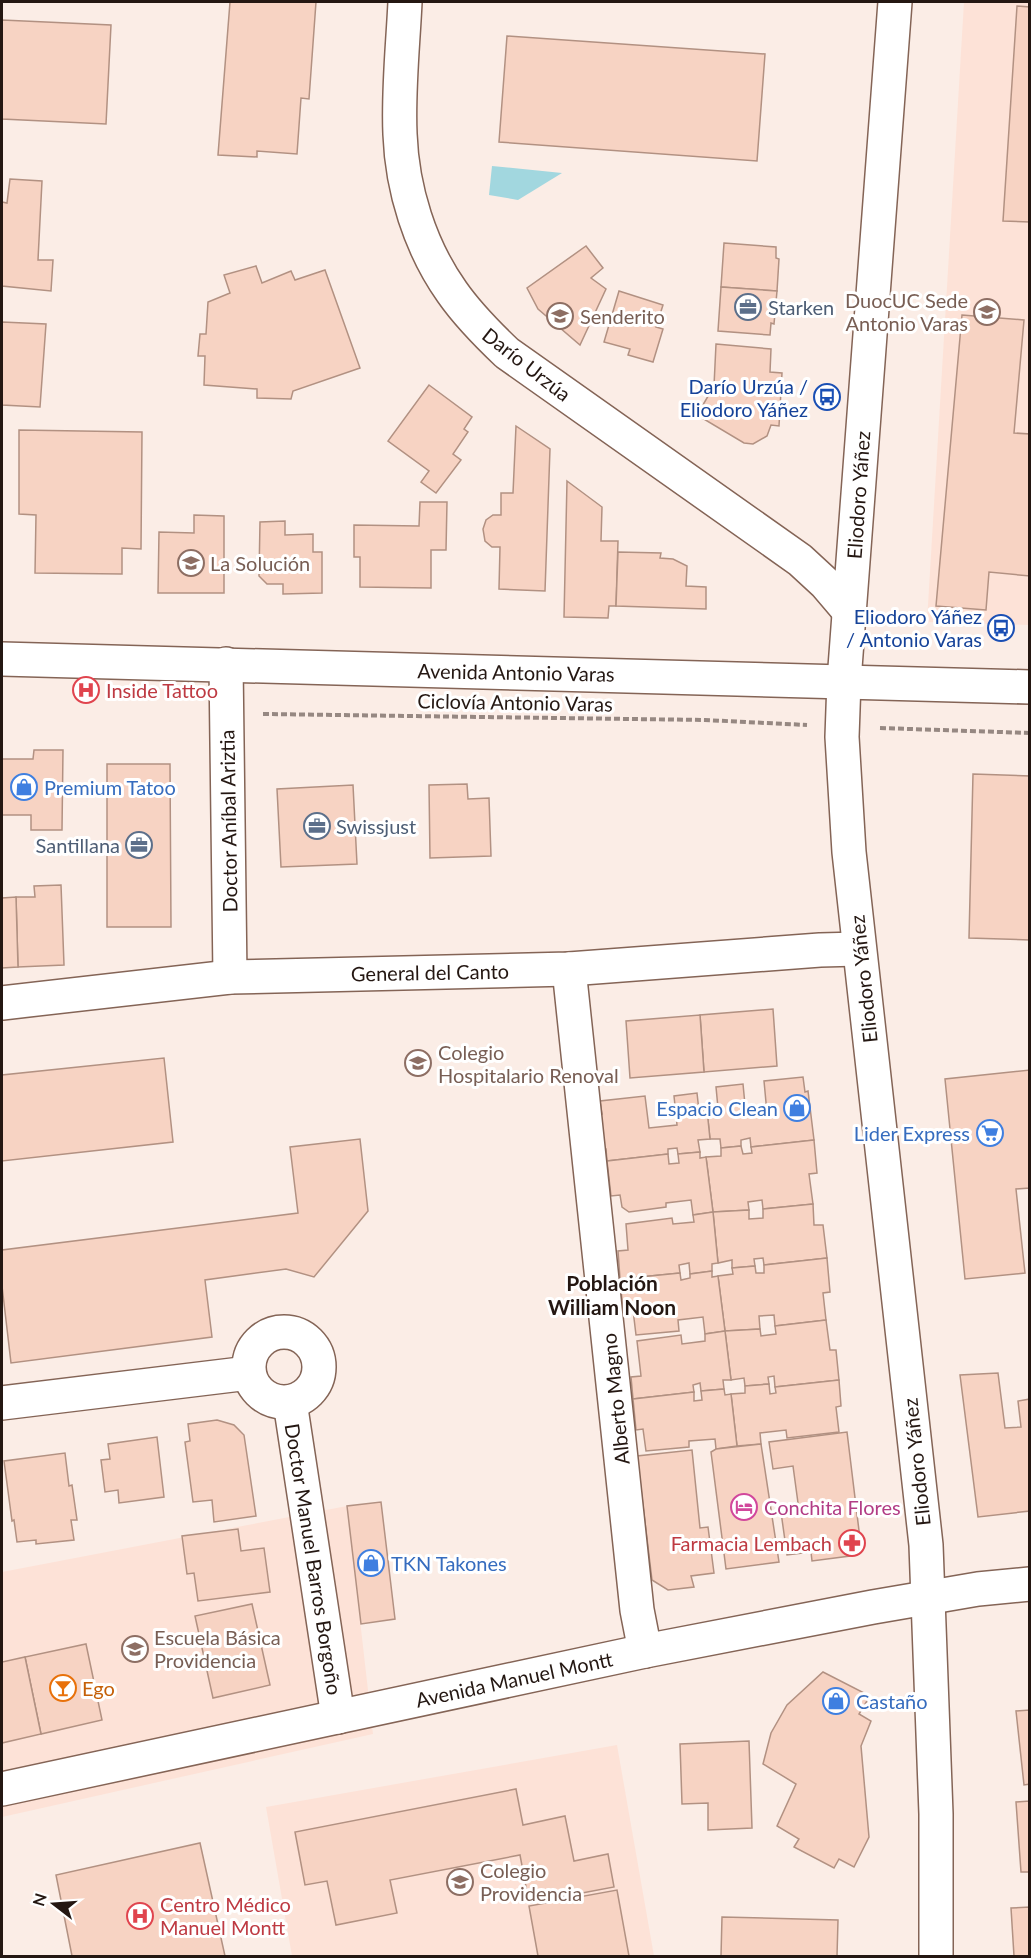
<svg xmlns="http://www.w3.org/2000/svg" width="1031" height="1958" viewBox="0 0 1031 1958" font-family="Lato,sans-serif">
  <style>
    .built { fill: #fde2d7 }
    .water { fill: #a2d7df }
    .building { fill: #f7d3c3; stroke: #b29182; stroke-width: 1.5 }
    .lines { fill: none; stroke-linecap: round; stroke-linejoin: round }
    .minor-casing { stroke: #846456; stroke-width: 36 }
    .major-casing { stroke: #846456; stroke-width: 36 }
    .path { stroke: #968882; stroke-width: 4; stroke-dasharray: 6 3; stroke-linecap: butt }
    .minor { stroke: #fff; stroke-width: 33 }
    .major { stroke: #fff; stroke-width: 33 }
    .labels { text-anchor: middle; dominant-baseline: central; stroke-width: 6; stroke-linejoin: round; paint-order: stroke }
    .education-label { font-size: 20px; fill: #785e54; stroke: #fff; text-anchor: start }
    .service-label { font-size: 20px; fill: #4e5e75; stroke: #fff; text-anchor: start }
    .street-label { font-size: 20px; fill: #241712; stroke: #fff }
    .transit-label { font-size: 20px; fill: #164399; stroke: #fff; text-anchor: end }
    .health-label { font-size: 20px; fill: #be3a42; stroke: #fff; text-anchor: start }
    .shop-label { font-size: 20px; fill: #366cbe; stroke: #fff; text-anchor: start }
    .hotel-label { font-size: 20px; fill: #b23c85; stroke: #fff; text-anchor: start }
    .food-label { font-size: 20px; fill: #c56008; stroke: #fff; text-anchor: start }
    .neighbourhood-label { font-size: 21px; font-weight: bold; fill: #241712; stroke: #fff }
  </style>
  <rect width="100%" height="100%" fill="#fbede6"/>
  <g class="built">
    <polygon points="964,2 1029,2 1029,625 927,622"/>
    <polygon points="347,1506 373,1734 2,1817 2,1572"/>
    <polygon points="617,1745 654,1956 292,1956 266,1807"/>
  </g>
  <polygon class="water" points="492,166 562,173 518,200 489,195"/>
  <g class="building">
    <polygon points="230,2 316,2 309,99 301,98 297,154 257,151 257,157 218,155"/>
    <polygon points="1017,6 1030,7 1030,222 1003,221"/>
    <polygon points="2,20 111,25 106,124 2,119"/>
    <polygon points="507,36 765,54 757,161 499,142"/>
    <polygon points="10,179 42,181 38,260 53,260 51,291 2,286 2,202 7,203"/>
    <polygon points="724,243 776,247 776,258 779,259 777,291 721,287"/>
    <polygon points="586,246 603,268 591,278 606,289 580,345 538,309 527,288"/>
    <polygon points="256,266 262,283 291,271 295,280 325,270 360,368 293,391 291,399 257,398 257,389 204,385 205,356 198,356 200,334 206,334 208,302 230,293 224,275"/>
    <polygon points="721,287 777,291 774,324 771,323 770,335 718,331"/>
    <polygon points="619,291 663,305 656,327 663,329 653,362 628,355 630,349 604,342"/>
    <polygon points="962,315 1024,320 1014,433 1030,434 1030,576 989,572 986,610 936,606"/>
    <polygon points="2,322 46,324 40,407 2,405"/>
    <polygon points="716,344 771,349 770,372 782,373 779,426 771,425 767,436 753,444 744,443 697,415 714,386"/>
    <polygon points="429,385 472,417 464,429 468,432 453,454 461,460 436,493 421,482 429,471 388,441"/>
    <polygon points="516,426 550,449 545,591 499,589 500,547 492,547 485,541 483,529 486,520 493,515 501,515 501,493 513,493"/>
    <polygon points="19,430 142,432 141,549 122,548 122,574 35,573 36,515 19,514"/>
    <polygon points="567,481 602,507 601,541 618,541 616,606 609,606 608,618 564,617"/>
    <polygon points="420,502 447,502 446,550 431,550 431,588 360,587 360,557 354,557 354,525 419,526"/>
    <polygon points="194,515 224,516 224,593 158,593 159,532 194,533"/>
    <polygon points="285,521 285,535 313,534 313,552 322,552 322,593 283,594 283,584 267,584 259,576 260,522"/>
    <polygon points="618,552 661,553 660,558 673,559 687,566 686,586 706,587 706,609 616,606"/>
    <polygon points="34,750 63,750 62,830 31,830 31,815 2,815 2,759 33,759"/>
    <polygon points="107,764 170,764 171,927 107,927"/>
    <polygon points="973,774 1030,776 1030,940 969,938"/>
    <polygon points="467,784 468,799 489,798 491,856 430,858 429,785"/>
    <polygon points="353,785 357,864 281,867 277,789"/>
    <polygon points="61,885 64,965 18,967 16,897 35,897 34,886"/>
    <polygon points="16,897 18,967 2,968 2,898"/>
    <polygon points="773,1009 777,1066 704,1072 700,1015"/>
    <polygon points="700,1015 704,1072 630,1078 626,1021"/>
    <polygon points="164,1058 173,1142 2,1161 2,1075"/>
    <polygon points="1030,1070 1030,1188 1016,1189 1025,1273 965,1279 945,1079"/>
    <polygon points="803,1077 805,1092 808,1091 814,1140 751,1147 750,1138 741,1140 741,1146 721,1148 720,1139 710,1139 707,1110 718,1108 716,1087 743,1084 746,1115 767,1113 764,1081"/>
    <polygon points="697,1093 699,1111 707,1110 710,1139 698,1140 700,1152 678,1154 677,1148 668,1149 668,1154 607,1161 606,1149 601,1149 597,1114 602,1114 600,1101 645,1096 649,1128 677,1125 674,1096"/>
    <polygon points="360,1139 368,1211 314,1277 286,1269 205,1280 212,1337 11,1363 2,1286 2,1250 298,1213 290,1147"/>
    <polygon points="814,1140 817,1173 809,1174 813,1204 763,1209 762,1200 748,1202 749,1210 713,1212 706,1157 721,1156 721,1148 741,1146 743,1154 752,1153 751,1147"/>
    <polygon points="700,1152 700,1158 706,1157 713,1212 693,1215 691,1200 666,1203 666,1207 629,1212 622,1207 620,1195 611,1196 607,1161 668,1154 669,1164 679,1163 678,1154"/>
    <polygon points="813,1204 814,1225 823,1225 827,1258 764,1265 763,1258 754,1259 755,1266 732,1268 732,1260 718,1263 713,1212 749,1210 749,1219 763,1218 763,1209"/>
    <polygon points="713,1212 718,1263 712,1264 712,1271 690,1274 689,1263 679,1265 680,1273 620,1279 618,1251 628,1250 626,1224 672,1218 673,1224 694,1222 693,1215"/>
    <polygon points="827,1258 830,1292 823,1293 826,1320 775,1326 774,1315 759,1316 760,1329 725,1331 718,1276 733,1274 732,1268 755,1266 756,1273 764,1273 764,1265"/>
    <polygon points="712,1271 712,1277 718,1276 725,1331 705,1334 703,1317 678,1320 679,1331 636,1335 633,1310 623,1311 620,1279 680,1273 681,1280 690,1278 690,1274"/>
    <polygon points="826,1320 830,1350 836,1350 839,1380 775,1387 774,1376 768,1377 769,1384 745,1386 744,1378 731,1380 725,1331 760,1329 761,1336 776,1334 775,1326"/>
    <polygon points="725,1331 731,1380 723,1380 724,1389 701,1391 700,1383 693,1385 694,1392 633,1399 631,1377 641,1376 637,1341 681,1335 682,1344 705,1341 705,1334"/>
    <polygon points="998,1373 1005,1428 1021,1427 1018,1401 1030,1399 1030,1511 978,1517 960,1375"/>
    <polygon points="839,1380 841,1406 836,1407 839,1432 787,1438 786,1430 760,1433 761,1444 737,1446 731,1394 745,1393 745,1386 769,1384 770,1394 776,1393 775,1387"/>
    <polygon points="724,1389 725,1395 731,1394 737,1446 716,1449 715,1439 689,1441 689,1447 646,1451 643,1429 636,1430 633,1399 694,1392 694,1401 702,1400 701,1391"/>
    <polygon points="217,1420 234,1425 244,1435 256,1516 214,1522 212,1500 193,1502 185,1442 190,1441 188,1424"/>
    <polygon points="847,1432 861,1547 850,1549 850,1556 812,1561 811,1552 787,1555 780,1505 798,1503 793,1466 773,1469 769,1442"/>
    <polygon points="157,1437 164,1497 119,1503 118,1490 105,1492 101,1460 110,1459 108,1444"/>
    <polygon points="761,1444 779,1562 726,1569 711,1452 716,1449"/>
    <polygon points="692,1450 700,1528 708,1527 714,1573 691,1576 694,1587 668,1590 652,1580 637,1456"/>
    <polygon points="65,1453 69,1486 72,1485 77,1520 71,1520 74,1540 36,1544 36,1540 17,1542 14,1520 12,1521 4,1461"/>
    <polygon points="381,1502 395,1619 361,1624 347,1506"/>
    <polygon points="238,1529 241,1551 264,1548 270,1592 198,1601 194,1573 187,1574 182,1536"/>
    <polygon points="252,1604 270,1685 213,1698 195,1616"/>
    <polygon points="86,1644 102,1720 41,1734 25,1657"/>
    <polygon points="25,1657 41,1734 2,1743 2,1662"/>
    <polygon points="823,1672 870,1696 859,1714 871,1721 861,1746 869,1837 854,1867 839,1859 834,1868 794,1847 799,1839 777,1826 796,1784 763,1764 771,1733 787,1705"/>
    <polygon points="1030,1710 1030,1784 1024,1785 1016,1711"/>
    <polygon points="749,1741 752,1828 708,1830 708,1803 682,1804 680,1744"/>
    <polygon points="516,1789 523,1825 565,1816 574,1861 608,1854 614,1887 529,1903 520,1855 390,1880 397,1913 336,1925 327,1881 305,1885 295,1832"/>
    <polygon points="1030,1801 1030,1872 1021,1872 1016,1802"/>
    <polygon points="200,1843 225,1956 72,1956 56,1875"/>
    <polygon points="617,1890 629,1956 538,1956 529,1906"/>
    <polygon points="1030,1907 1030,1956 1014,1956 1011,1908"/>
    <polygon points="722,1917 838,1920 837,1956 721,1956"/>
  </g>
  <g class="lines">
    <defs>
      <g id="minor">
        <path d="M 405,2 C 403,45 398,90 400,134 C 402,189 420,247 452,292 C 468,315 487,334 507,353 L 800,560 L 826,584 L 849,611"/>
        <polyline points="226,664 230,977"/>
        <polyline points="569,969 637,1610 645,1651"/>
        <polyline points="2,1003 230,977 569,969 820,950 859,949"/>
        <circle cx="284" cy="1367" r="35"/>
        <polyline points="290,1402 338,1717"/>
        <polyline points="2,1403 249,1373"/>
      </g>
      <g id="major">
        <polyline points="895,2 844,681 842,737 849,852 926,1545 936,1814 936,1956"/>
        <polyline points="2,659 1030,687"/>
        <polyline points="2,1789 645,1651 873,1607 978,1589 1030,1584"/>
      </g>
    </defs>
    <use href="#minor" class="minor-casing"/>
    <use href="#major" class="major-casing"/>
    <g class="path">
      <polyline points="263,714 705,720 807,725"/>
      <polyline points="880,728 1030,733"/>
    </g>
    <use href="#minor" class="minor"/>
    <use href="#major" class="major"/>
  </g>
  <defs>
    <symbol id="office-ring" viewBox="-11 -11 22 22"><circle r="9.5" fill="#fff" stroke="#5c6f8a" stroke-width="1.5"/><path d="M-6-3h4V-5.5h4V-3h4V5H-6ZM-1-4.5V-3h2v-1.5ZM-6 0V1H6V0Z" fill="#5c6f8a"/></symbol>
    <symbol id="university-ring" viewBox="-11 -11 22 22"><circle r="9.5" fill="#fff" stroke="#8d6e63" stroke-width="1.5"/><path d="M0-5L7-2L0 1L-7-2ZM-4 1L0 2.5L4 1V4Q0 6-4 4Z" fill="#8d6e63"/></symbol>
    <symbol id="school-ring" viewBox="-11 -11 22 22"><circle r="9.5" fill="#fff" stroke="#8d6e63" stroke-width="1.5"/><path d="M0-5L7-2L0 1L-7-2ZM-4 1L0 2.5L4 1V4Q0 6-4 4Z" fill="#8d6e63"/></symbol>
    <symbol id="bus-ring" viewBox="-11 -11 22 22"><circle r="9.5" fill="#fff" stroke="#1a4fb4" stroke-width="1.5"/><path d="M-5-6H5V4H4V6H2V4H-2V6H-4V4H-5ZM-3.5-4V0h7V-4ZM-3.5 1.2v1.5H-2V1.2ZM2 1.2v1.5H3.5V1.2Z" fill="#1a4fb4"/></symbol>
    <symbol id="hospital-ring" viewBox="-11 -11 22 22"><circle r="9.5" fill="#fff" stroke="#e0444e" stroke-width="1.5"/><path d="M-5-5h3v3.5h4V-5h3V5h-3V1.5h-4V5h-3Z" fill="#e0444e"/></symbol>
    <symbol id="shop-ring" viewBox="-11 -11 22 22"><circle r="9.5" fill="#fff" stroke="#3f7fe0" stroke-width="1.5"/><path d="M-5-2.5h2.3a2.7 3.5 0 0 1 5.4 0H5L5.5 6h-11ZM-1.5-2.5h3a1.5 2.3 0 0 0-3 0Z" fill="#3f7fe0"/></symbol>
    <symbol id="supermarket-ring" viewBox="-11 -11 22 22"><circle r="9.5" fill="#fff" stroke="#3f7fe0" stroke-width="1.5"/><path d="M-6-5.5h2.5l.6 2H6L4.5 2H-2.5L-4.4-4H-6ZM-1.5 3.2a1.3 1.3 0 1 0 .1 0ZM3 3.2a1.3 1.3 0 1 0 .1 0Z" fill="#3f7fe0"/></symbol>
    <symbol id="hotel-ring" viewBox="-11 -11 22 22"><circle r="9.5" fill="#fff" stroke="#d1479c" stroke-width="1.5"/><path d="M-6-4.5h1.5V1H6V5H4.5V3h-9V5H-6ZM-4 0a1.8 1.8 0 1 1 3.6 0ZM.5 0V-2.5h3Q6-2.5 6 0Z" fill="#d1479c"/></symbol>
    <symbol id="pharmacy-ring" viewBox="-11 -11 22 22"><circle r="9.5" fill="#fff" stroke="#e0444e" stroke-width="1.5"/><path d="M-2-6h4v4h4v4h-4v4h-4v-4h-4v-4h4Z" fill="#e0444e"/></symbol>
    <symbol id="bar-ring" viewBox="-11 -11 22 22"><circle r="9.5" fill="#fff" stroke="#e8710a" stroke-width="1.5"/><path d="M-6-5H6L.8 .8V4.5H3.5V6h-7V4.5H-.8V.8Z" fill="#e8710a"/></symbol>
  </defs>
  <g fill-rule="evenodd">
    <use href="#office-ring" x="733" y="292" width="30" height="30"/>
    <use href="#university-ring" x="972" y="297" width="30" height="30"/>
    <use href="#school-ring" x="545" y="301" width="30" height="30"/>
    <use href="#bus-ring" x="812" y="382" width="30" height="30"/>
    <use href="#school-ring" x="176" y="548" width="30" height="30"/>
    <use href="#bus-ring" x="986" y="613" width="30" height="30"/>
    <use href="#hospital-ring" x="71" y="675" width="30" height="30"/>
    <use href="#shop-ring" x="9" y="772" width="30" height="30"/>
    <use href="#office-ring" x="302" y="811" width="30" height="30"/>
    <use href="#office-ring" x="124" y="830" width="30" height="30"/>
    <use href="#school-ring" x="403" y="1048" width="30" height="30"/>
    <use href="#shop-ring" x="782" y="1093" width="30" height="30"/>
    <use href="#supermarket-ring" x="975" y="1118" width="30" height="30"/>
    <use href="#hotel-ring" x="729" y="1492" width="30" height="30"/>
    <use href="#pharmacy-ring" x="837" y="1528" width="30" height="30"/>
    <use href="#shop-ring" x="356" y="1548" width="30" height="30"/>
    <use href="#school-ring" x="120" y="1634" width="30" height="30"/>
    <use href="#bar-ring" x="48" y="1673" width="30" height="30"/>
    <use href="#shop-ring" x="821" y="1686" width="30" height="30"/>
    <use href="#school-ring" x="445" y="1867" width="30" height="30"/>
    <use href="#hospital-ring" x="125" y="1901" width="30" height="30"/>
  </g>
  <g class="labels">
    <g class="education-label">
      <text x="968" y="300" text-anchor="end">DuocUC Sede<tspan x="968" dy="23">Antonio Varas</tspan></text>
      <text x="580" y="316">Senderito</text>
      <text x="210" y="563">La Solución</text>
      <text x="438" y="1052">Colegio<tspan x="438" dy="23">Hospitalario Renoval</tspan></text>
      <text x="154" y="1637">Escuela Básica<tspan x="154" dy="23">Providencia</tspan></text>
      <text x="480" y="1870">Colegio<tspan x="480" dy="23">Providencia</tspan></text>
    </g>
    <g class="service-label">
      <text x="768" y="307">Starken</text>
      <text x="336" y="826">Swissjust</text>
      <text x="120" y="845" text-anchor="end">Santillana</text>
    </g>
    <g class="street-label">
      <text transform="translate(527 364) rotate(38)">Darío Urzúa</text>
      <text transform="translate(858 495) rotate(-86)">Eliodoro Yáñez</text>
      <text transform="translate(516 672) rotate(1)">Avenida Antonio Varas</text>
      <text transform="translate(515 702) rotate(1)">Ciclovía Antonio Varas</text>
      <text transform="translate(228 821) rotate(-91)">Doctor Aníbal Ariztia</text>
      <text transform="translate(430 972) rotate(-1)">General del Canto</text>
      <text transform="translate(863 979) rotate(-96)">Eliodoro Yáñez</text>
      <text transform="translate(615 1399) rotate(-96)">Alberto Magno</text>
      <text transform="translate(916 1462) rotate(-96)">Eliodoro Yáñez</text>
      <text transform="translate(314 1559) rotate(81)">Doctor Manuel Barros Borgoño</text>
      <text transform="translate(514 1679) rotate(-12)">Avenida Manuel Montt</text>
    </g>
    <g class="transit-label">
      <text x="808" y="386">Darío Urzúa /<tspan x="808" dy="23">Eliodoro Yáñez</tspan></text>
      <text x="982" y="616">Eliodoro Yáñez<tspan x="982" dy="23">/ Antonio Varas</tspan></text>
    </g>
    <g class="health-label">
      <text x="106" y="690">Inside Tattoo</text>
      <text x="832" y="1543" text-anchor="end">Farmacia Lembach</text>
      <text x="160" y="1904">Centro Médico<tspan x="160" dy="23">Manuel Montt</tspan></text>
    </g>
    <g class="shop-label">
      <text x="44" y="787">Premium Tatoo</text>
      <text x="778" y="1108" text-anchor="end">Espacio Clean</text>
      <text x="970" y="1133" text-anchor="end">Lider Express</text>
      <text x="391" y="1563">TKN Takones</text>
      <text x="856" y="1701">Castaño</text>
    </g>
    <g class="hotel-label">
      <text x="764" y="1507">Conchita Flores</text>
    </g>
    <g class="food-label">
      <text x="82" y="1688">Ego</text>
    </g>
    <g class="neighbourhood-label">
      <text x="612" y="1282">Población<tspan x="612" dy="24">William Noon</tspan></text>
    </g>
  </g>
  <rect width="1031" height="1958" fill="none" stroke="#241712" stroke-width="6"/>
  <g transform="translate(54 1904) rotate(287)" stroke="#ffffff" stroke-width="4.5" paint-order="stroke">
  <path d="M0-4.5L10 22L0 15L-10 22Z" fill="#241712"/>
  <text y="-9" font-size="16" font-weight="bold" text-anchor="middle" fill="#241712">N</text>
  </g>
</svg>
